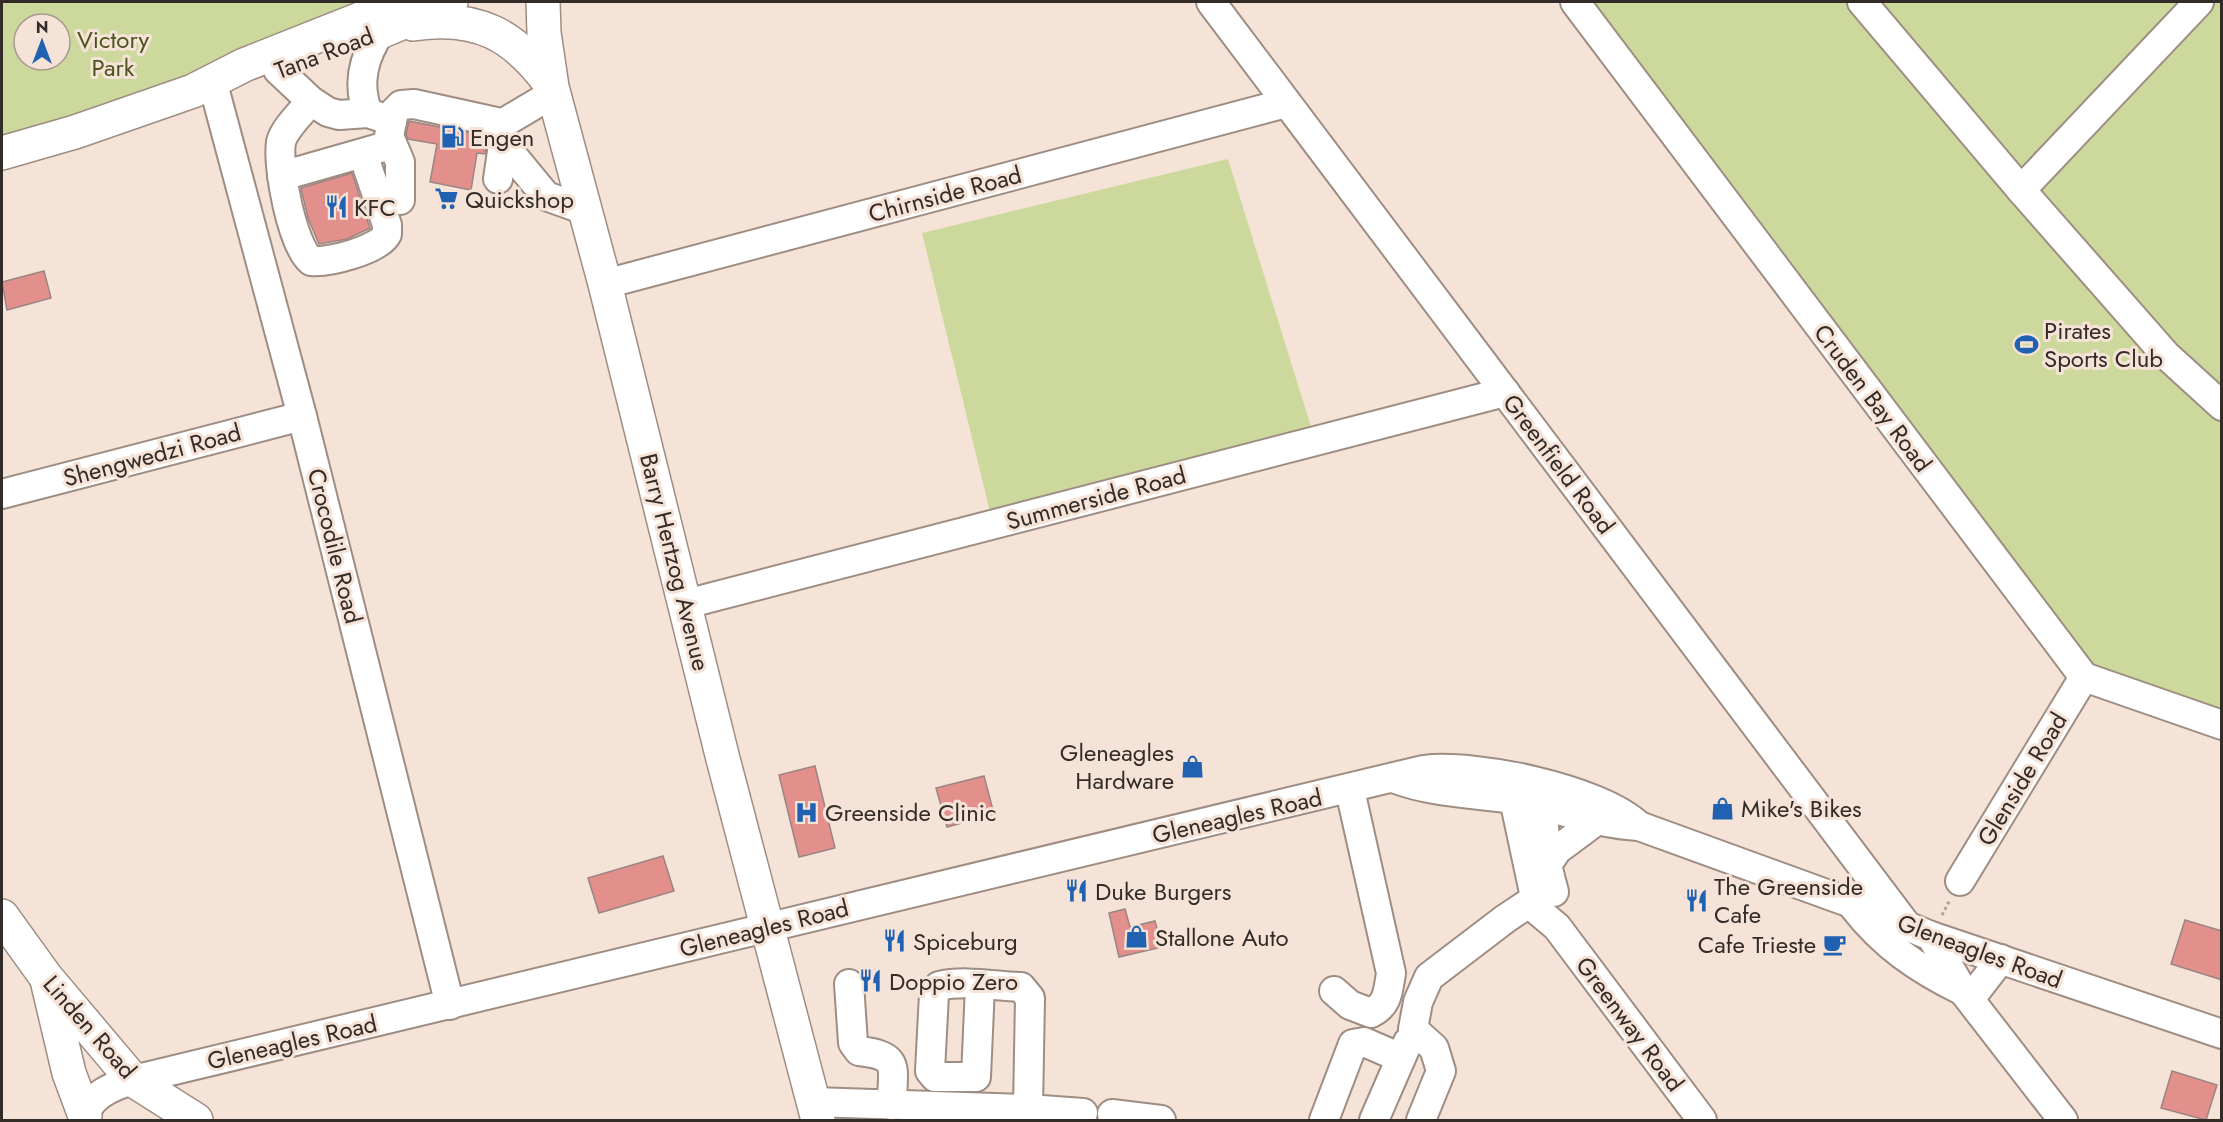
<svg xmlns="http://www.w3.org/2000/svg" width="2223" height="1122" viewBox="0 0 2223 1122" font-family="Jost,sans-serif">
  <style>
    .green { fill: #cdd99c; fill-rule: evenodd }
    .building { fill: #e3908c; stroke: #9a8583; stroke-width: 1.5 }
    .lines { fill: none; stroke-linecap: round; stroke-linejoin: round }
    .minor-casing { stroke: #9e8d83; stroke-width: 32 }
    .major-casing { stroke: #9e8d83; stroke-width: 36 }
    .path { stroke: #ae9f96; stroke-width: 3; stroke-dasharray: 3 3; stroke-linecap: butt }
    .minor { stroke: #fff; stroke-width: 28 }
    .major { stroke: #fff; stroke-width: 33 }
    .labels { text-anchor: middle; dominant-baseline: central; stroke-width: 6; stroke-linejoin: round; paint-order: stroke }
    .park-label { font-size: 24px; fill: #4b541d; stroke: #f6e3d7 }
    .street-label { font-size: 24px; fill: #322b27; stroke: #f6e3d7 }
    .poi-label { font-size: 24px; fill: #322b27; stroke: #f6e3d7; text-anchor: start }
  </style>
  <rect width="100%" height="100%" fill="#f6e3d7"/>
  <g class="green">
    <path d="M 2,2 L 411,2 L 224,75 L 2,136 ZM 24,24 L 60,24 L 60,60 L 24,60 Z"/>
    <polygon points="1587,2 2221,2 2221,735 2072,686"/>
    <polygon points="1228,159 1316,443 992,520 922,233"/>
  </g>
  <g class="building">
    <polygon points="409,121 485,136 487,141 485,154 477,153 471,190 430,182 437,144 408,139 406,134"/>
    <polygon points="352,173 370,228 347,239 319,244 308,218 301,188"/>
    <polygon points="44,271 51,298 7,310 2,282"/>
    <polygon points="815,766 835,848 799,857 779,775"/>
    <polygon points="984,776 994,814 947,827 936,788"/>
    <polygon points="663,856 674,891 599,913 588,878"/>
    <polygon points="1125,909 1130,927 1155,921 1162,947 1119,957 1109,913"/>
    <polygon points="2185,920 2222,931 2222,980 2171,964"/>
    <polygon points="2172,1071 2217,1085 2206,1120 2161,1108"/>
  </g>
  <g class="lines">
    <defs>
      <g id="minor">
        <polyline points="1211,2 1907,926"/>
        <polyline points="1575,2 2084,677 2222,725"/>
        <polyline points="1862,2 2021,190 2166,355 2222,406"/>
        <polyline points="278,70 311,101 328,112 339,115 368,113 392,121"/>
        <polyline points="212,80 302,416 450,1005"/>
        <path d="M 311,101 C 302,112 284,129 281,142 C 277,167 292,245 311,261 C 328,263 379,250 387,234 L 387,225 L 363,154"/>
        <path d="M 368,113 C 356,83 364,56 381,31"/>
        <polyline points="500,125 554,93"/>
        <polyline points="504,145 546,196 585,210"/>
        <polyline points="282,176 380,148"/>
        <polyline points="2021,190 2199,2"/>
        <polyline points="400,200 400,162 389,136 394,112 401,105 414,104 496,122 504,138 498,179"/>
        <polyline points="605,284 1286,103"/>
        <polyline points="2,494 302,416"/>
        <polyline points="686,604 1505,392"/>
        <path d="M 1396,779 C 1434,793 1473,793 1513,799 C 1556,807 1595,824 1639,826 L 1851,903 L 1931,936 L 2222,1034"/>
        <polyline points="1515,783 1514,799 1538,911 1557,927 1702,1120"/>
        <polyline points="1541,789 1547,865 1554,892"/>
        <polyline points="1547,865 1557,850 1596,821"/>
        <polyline points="1960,881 2084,677"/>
        <path d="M 1853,906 C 1883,945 1918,969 1963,991"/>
        <polyline points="1931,936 1963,991 2063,1120"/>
        <path d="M 849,984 L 853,1043 L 859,1051 C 902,1056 892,1067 892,1105"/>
        <path d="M 980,986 L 976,1077 L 935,1077 L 930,1071 L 934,994 L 939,986 C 964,980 995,986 1021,987 L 1030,998 L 1028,1109"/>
        <path d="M 1334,991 L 1350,1005 L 1371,1013 C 1388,1005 1388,991 1391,973 L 1350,790"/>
        <polyline points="1970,999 2001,959"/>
        <polyline points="813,1102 1028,1109 1083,1113"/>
        <polyline points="1112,1114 1161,1120"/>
        <path d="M 86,1120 C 84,1097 115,1085 133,1080 L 1423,770 C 1475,763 1601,789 1639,826"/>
        <polyline points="1324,1120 1353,1044 1364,1042 1401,1058"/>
        <polyline points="1374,1120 1408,1042"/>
        <polyline points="1421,1120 1441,1071 1434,1048 1413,1029 1418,1002 1429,977 1505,919 1535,899"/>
      </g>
      <g id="major">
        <polyline points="543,2 544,33 552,87 605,284 723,759 818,1120"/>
        <path d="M 413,24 C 477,14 515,35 551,85"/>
        <polyline points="380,32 451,2"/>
        <polyline points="2,153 75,132 193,91 244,65 403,2"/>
        <polyline points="2,916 46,977 133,1080 196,1120"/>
        <polyline points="47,980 69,1073 85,1116"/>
      </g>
    </defs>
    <use href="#minor" class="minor-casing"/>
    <use href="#major" class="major-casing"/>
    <polyline class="path" points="1942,915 1950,900"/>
    <use href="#minor" class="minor"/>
    <use href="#major" class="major"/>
  </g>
  <defs>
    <symbol id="fuel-bare" viewBox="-9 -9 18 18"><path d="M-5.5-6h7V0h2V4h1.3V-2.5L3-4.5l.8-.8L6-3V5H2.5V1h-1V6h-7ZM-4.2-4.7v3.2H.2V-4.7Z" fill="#2061b2" stroke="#f6e3d7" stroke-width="2.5" paint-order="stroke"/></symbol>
    <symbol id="supermarket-bare" viewBox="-9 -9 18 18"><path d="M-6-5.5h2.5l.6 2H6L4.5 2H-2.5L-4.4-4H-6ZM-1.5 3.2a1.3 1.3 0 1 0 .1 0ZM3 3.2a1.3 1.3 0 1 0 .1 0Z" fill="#2061b2" stroke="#f6e3d7" stroke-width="2.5" paint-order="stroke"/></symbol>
    <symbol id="restaurant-bare" viewBox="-9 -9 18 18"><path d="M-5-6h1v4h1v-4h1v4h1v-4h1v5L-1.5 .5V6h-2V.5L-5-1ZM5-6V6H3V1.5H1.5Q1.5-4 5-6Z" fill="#2061b2" stroke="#f6e3d7" stroke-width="2.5" paint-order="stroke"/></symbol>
    <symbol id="stadium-bare" viewBox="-9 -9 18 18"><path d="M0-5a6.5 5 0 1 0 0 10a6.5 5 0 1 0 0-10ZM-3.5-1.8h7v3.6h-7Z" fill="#2061b2" stroke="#f6e3d7" stroke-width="2.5" paint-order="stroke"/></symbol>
    <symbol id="shop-bare" viewBox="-9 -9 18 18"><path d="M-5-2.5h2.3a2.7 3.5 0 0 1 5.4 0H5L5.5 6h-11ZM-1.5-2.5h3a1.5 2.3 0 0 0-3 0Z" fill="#2061b2" stroke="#f6e3d7" stroke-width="2.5" paint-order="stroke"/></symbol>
    <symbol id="hospital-bare" viewBox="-9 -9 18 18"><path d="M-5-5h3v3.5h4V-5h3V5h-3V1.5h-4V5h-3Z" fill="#2061b2" stroke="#f6e3d7" stroke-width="2.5" paint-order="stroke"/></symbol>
    <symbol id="cafe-bare" viewBox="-9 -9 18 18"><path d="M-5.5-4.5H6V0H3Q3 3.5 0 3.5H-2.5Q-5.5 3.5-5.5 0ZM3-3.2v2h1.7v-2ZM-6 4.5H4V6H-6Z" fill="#2061b2" stroke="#f6e3d7" stroke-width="2.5" paint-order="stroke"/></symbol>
  </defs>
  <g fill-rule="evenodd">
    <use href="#fuel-bare" x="436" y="120" width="33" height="33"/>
    <use href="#supermarket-bare" x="430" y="182" width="33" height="33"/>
    <use href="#restaurant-bare" x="320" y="190" width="33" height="33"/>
    <use href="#stadium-bare" x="2010" y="328" width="33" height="33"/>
    <use href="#shop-bare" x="1176" y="750" width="33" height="33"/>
    <use href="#shop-bare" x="1706" y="792" width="33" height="33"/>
    <use href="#hospital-bare" x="790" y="796" width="33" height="33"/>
    <use href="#restaurant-bare" x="1060" y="874" width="33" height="33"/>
    <use href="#restaurant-bare" x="1680" y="884" width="33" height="33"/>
    <use href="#shop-bare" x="1120" y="920" width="33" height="33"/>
    <use href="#restaurant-bare" x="878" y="924" width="33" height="33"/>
    <use href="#cafe-bare" x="1818" y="928" width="33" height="33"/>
    <use href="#restaurant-bare" x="854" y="964" width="33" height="33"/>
  </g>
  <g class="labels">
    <g class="park-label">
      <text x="113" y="39">Victory<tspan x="113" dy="28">Park</tspan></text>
    </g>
    <g class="street-label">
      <text transform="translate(324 53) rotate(-21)">Tana Road</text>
      <text transform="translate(945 194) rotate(-15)">Chirnside Road</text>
      <text transform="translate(1873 398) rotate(53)">Cruden Bay Road</text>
      <text transform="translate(152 455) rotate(-15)">Shengwedzi Road</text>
      <text transform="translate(1559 464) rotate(53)">Greenfield Road</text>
      <text transform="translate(1096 498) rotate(-15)">Summerside Road</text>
      <text transform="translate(335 546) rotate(76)">Crocodile Road</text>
      <text transform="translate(675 562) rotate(76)">Barry Hertzog Avenue</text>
      <text transform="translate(2022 779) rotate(-59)">Glenside Road</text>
      <text transform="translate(1237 816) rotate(-13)">Gleneagles Road</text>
      <text transform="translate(764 928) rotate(-14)">Gleneagles Road</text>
      <text transform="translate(1980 951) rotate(20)">Gleneagles Road</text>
      <text transform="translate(1630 1024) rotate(53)">Greenway Road</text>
      <text transform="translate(90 1027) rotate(49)">Linden Road</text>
      <text transform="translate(292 1042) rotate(-13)">Gleneagles Road</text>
    </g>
    <g class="poi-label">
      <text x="470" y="137">Engen</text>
      <text x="465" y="199">Quickshop</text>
      <text x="354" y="207">KFC</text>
      <text x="2044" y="330">Pirates<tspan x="2044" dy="28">Sports Club</tspan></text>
      <text x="1174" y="752" text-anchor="end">Gleneagles<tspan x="1174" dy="28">Hardware</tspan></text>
      <text x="1741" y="808">Mike's Bikes</text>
      <text x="825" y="812">Greenside Clinic</text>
      <text x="1714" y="886">The Greenside<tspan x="1714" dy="28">Cafe</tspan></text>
      <text x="1095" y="891">Duke Burgers</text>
      <text x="1155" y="937">Stallone Auto</text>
      <text x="913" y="941">Spiceburg</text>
      <text x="1816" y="944" text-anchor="end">Cafe Trieste</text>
      <text x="889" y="981">Doppio Zero</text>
    </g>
  </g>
  <rect width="2223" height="1122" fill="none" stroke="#322b27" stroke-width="6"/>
  <g transform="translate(42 42)"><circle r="28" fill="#f6e3d7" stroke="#a89991" stroke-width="1.5"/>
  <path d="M0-4.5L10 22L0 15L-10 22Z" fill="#2061b2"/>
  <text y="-9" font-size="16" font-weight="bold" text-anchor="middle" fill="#322b27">N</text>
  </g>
</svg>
